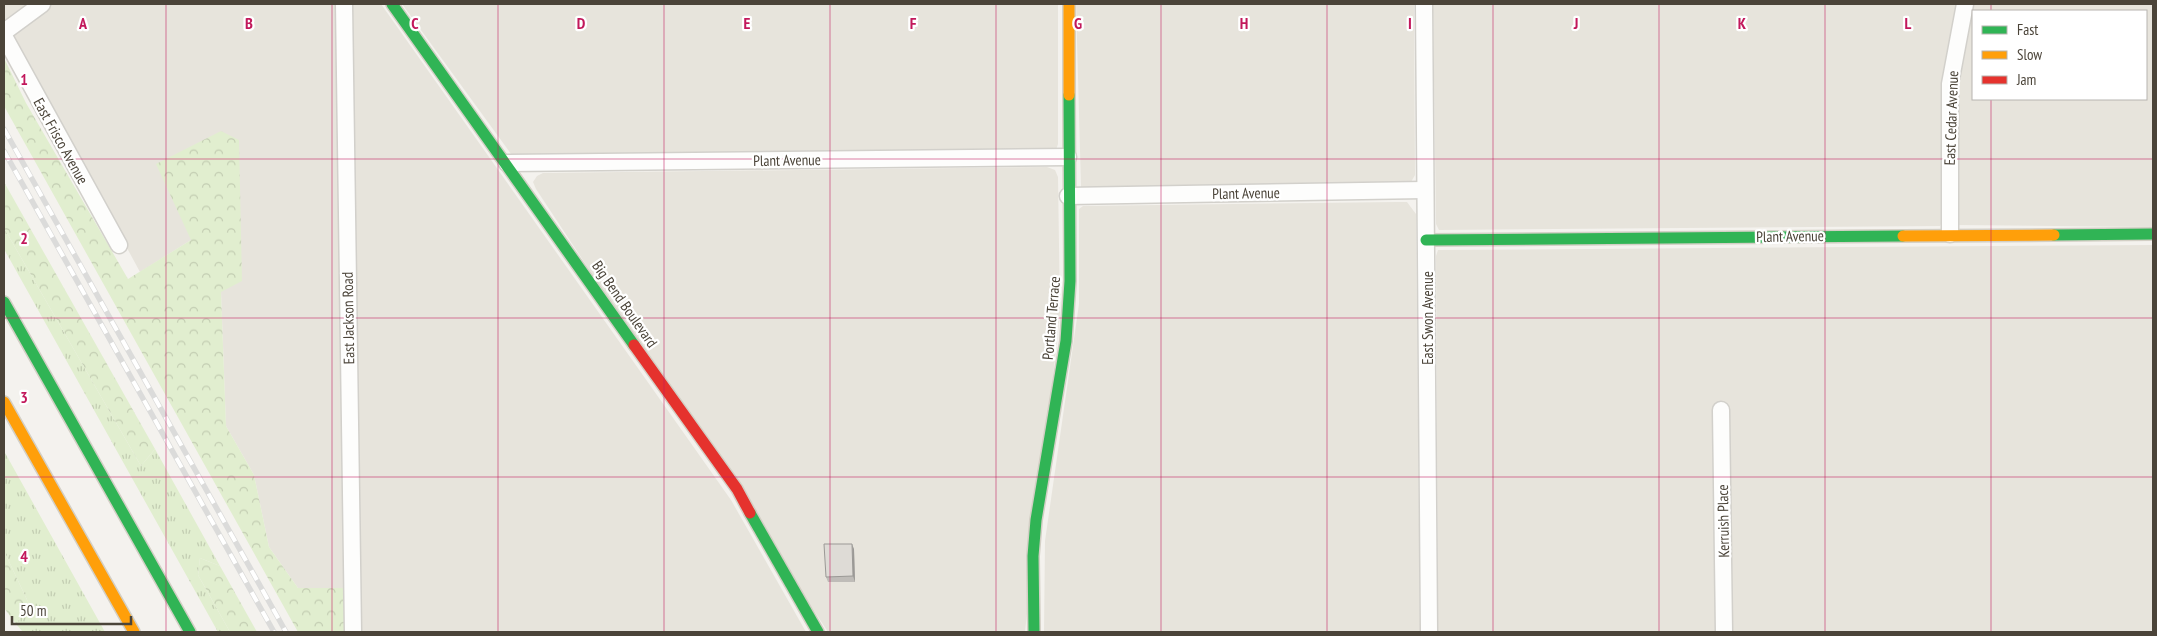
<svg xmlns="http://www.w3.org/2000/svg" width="2157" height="636" viewBox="0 0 2157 636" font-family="'PT Sans Narrow',sans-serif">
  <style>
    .residential { fill: #e7e4dc; fill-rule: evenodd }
    .grass { fill: url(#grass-tufts) }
    .forest { fill: url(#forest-crowns) }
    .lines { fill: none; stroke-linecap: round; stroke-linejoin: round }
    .street-casing { stroke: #d2d0cb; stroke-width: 19 }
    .fast-casing { stroke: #d3cfc5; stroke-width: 14 }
    .slow-casing { stroke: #d3cfc5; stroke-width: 14 }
    .jam-casing { stroke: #d3cfc5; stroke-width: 14 }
    .street { stroke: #fdfdfc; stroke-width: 16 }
    .fast { stroke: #30b455; stroke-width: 11 }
    .slow { stroke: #ff9f0a; stroke-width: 11 }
    .jam { stroke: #e5322d; stroke-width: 11 }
    .rail-casing { stroke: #dbdbda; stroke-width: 5.5 }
    .rail { stroke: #fff; stroke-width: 4; stroke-dasharray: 11; stroke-linecap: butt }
    .wall { fill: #bfbcb8 }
    .shaded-wall { fill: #9b9996 }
    .building { fill: #dedbd6; stroke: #9b9996 }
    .grid { fill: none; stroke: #c2185b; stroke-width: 1; stroke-opacity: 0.55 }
    .labels { text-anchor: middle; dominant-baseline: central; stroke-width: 4.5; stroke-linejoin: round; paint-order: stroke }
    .street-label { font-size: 15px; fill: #4b4439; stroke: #fff }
    .grid-label { font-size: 16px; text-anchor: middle; font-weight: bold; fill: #c2185b; stroke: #fff; stroke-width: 4.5; stroke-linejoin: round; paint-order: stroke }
  </style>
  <defs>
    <pattern id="grass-tufts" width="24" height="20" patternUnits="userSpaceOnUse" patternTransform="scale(1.25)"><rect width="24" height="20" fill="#e1eecf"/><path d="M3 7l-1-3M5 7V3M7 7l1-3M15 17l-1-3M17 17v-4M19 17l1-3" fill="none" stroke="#c3cdb2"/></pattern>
    <pattern id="forest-crowns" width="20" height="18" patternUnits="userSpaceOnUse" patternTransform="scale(1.25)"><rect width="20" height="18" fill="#e1eecf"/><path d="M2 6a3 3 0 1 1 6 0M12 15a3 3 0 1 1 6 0" fill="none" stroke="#c3cdb2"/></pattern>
  </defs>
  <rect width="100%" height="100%" fill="#f4f2ee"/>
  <g class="residential">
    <polygon points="4,4 381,4 731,500 806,632 361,632 360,588 298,588 269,547 254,475 226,426 221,292 191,240 140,272 4,21"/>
    <polygon points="402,4 1058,4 1058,144 1056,150 516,156 511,154"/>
    <polygon points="1076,4 1414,4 1415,175 1411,182 1400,186 1088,189 1081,187"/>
    <polygon points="1433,4 1959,4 1942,95 1942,222 1940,226 1439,230 1436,224"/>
    <path d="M 1971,4 L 2153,4 L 2153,227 L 1956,225 L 1953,107 ZM 1973,11 L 2146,11 L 2146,99 L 1973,99 Z"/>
    <polygon points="1047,167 1055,170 1058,177 1060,313 1025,632 828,632 536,189 533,182 537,176 543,173"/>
    <polygon points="1397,202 1407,202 1416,214 1420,632 1044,632 1045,541 1079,304 1079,209 1083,206"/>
    <polygon points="2153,245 2153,632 1438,632 1436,256 1438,250"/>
  </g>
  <g class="grass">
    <polygon points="4,228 141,466 155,449 220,566 200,558 198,575 230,632 218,632 4,249"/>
    <polygon points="4,451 105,632 23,632 16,624 29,604 4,551"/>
  </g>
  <g class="forest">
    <polygon points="4,58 26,103 128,279 191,240 156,164 221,131 239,140 242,281 221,292 226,426 254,475 269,547 298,588 344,588 345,632 298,632 4,106"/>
    <polygon points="4,182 155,449 141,466 4,228"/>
    <polygon points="4,551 29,604 16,624 4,608"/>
    <polygon points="200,558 220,566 257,632 230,632 198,575"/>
  </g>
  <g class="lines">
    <defs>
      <g id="street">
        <polyline points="344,4 353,632"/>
        <polyline points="1424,4 1429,632"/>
        <polyline points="4,32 42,4"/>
        <polyline points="4,36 119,245"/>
        <polyline points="507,163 1068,157"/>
        <polyline points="1068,196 1424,190"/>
        <polyline points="1950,234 1950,84 1965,4"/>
        <polyline points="1721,410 1724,632"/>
      </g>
      <g id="fast">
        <polyline points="392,4 634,345"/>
        <polyline points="2054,235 2153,234"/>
        <polyline points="1426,240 1903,236"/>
        <polyline points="4,302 190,632"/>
        <polyline points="750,513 818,632"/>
        <polyline points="1034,632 1033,556 1036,520 1066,341 1070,281 1069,95"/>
      </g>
      <g id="slow">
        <polyline points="1069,4 1069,95"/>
        <polyline points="1903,236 2054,235"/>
        <polyline points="4,402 134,632"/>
      </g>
      <polyline id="jam" points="634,345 737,489 750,513"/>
    </defs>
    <use href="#street" class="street-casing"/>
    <use href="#fast" class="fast-casing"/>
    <use href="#slow" class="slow-casing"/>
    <use href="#jam" class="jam-casing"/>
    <use href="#street" class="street"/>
    <use href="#fast" class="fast"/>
    <use href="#slow" class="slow"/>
    <use href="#jam" class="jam"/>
    <defs>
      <g id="rail">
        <polyline points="4,129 286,632"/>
        <polyline points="4,151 274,632"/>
      </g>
    </defs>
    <use href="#rail" class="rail-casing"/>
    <use href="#rail" class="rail"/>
  </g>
  <polygon class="wall" points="854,549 855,582 828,582 826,577"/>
  <polygon class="shaded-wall" points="852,544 854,549 855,582 853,576"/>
  <polygon class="building" points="824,544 852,544 853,576 826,577"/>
  <path class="grid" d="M 166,4 L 166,632M 332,4 L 332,632M 498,4 L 498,632M 664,4 L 664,632M 830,4 L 830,632M 996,4 L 996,632M 1161,4 L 1161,632M 1327,4 L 1327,632M 1493,4 L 1493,632M 1659,4 L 1659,632M 1825,4 L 1825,632M 1991,4 L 1991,11M 1991,99 L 1991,632M 4,159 L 2153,159M 4,318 L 2153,318M 4,477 L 2153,477"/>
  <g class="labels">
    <g class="street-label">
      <text transform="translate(1951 118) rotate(-88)">East Cedar Avenue</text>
      <text transform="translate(61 141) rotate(61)">East Frisco Avenue</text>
      <text transform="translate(787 160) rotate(-1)">Plant Avenue</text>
      <text transform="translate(1246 193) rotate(-1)">Plant Avenue</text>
      <text transform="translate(1790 236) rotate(-1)">Plant Avenue</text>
      <text transform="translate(625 304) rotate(55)">Big Bend Boulevard</text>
      <text transform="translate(348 318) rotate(-91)">East Jackson Road</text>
      <text transform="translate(1051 318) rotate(-85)">Portland Terrace</text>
      <text transform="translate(1427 318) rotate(-90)">East Swon Avenue</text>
      <text transform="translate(1723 521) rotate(-91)">Kerruish Place</text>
    </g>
  </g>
  <g class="grid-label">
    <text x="83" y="29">A</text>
    <text x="249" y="29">B</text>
    <text x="415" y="29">C</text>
    <text x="581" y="29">D</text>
    <text x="747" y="29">E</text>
    <text x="913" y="29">F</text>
    <text x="1078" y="29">G</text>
    <text x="1244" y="29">H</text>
    <text x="1410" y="29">I</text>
    <text x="1576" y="29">J</text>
    <text x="1742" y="29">K</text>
    <text x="1908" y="29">L</text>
    <text x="24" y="85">1</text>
    <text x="24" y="244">2</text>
    <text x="24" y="403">3</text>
    <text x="24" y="562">4</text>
  </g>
  <rect width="2157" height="636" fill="none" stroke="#4b4439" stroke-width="10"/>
  <rect x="1972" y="10" width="175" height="90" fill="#ffffff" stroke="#b7b4b0"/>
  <rect x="1982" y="26" width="25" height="8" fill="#30b455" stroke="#b7b4b0"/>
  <text x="2017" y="35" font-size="15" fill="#4b4439">Fast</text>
  <rect x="1982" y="51" width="25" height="8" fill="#ff9f0a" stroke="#b7b4b0"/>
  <text x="2017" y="60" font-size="15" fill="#4b4439">Slow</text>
  <rect x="1982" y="76" width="25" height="8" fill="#e5322d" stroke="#b7b4b0"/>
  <text x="2017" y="85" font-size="15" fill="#4b4439">Jam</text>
  <path d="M12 616v8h119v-8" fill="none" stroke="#4b4439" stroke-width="2.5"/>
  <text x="20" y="616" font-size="15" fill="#4b4439" stroke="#ffffff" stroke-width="4" paint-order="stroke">50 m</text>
</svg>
